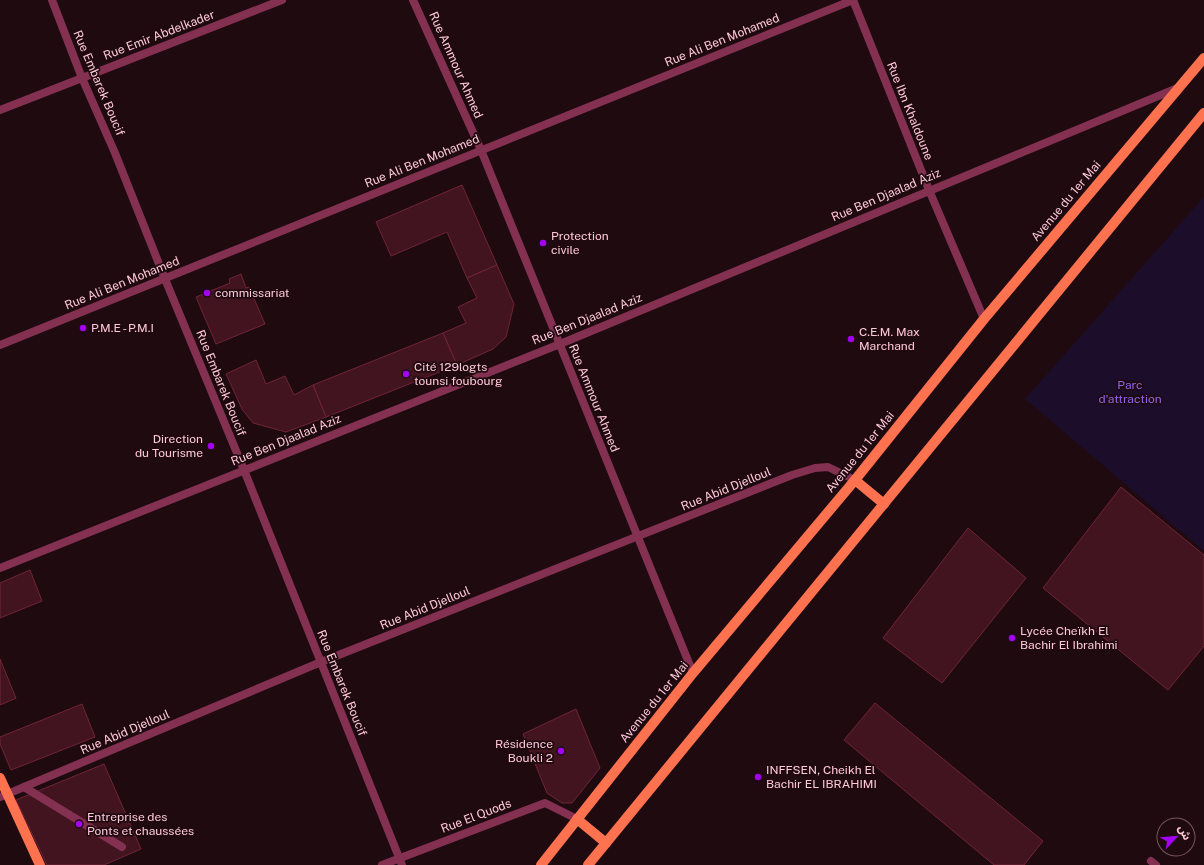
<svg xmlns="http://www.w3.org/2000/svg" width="1204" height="865" viewBox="0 0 1204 865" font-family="'Public Sans','Noto Sans Arabic',sans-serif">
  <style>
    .green { fill: #1c0d2a }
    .building { fill: #42141f; stroke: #712436 }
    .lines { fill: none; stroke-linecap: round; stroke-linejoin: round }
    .service { stroke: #833051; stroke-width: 8 }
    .minor { stroke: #833051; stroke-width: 8 }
    .primary { stroke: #ff724f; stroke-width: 10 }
    .poi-dot { fill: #a300f3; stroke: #1f0a10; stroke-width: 1.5 }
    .labels { text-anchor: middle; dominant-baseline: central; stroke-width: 3.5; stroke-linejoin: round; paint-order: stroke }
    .street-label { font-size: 12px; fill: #ffc8da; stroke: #1f0a10 }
    .poi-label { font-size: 12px; fill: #ffc8da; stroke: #1f0a10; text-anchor: start }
    .park-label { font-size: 12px; fill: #9064ee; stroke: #1f0a10 }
  </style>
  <rect width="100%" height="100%" fill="#1f0a10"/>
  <polygon class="green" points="1204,197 1204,551 1025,399"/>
  <g class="building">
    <polygon points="462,185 497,265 467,278 447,232 391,256 376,222"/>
    <polygon points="497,265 514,304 506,337 493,349 457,365 443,333 466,323 458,307 477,298 467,278"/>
    <polygon points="241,274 246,288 249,287 265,324 216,344 196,297 230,283 229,279"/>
    <polygon points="443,333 457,365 326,417 313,385"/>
    <polygon points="256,360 266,384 285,376 294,395 313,385 326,417 286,432 253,423 242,409 226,374"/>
    <polygon points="1121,487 1204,555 1204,646 1168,690 1043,588"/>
    <polygon points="968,528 1026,578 942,683 883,638"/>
    <polygon points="30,570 42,601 0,618 0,583"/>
    <polygon points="0,659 16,698 0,705"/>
    <polygon points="875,703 1043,841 1024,865 994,865 844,740"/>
    <polygon points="82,704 95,737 11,770 0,744 0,737"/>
    <polygon points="576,709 600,768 572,803 562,803 547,793 523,734"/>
    <polygon points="104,764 141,849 104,865 47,865 16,800"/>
  </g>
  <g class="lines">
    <polyline class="service" points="24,787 122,847"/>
    <g class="minor">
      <polyline points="52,0 82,78 115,153 165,279 244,470 402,865"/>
      <polyline points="413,0 481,150 693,673"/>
      <polyline points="853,0 929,190 984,319"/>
      <polyline points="0,110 282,0"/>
      <polyline points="0,345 853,0"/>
      <polyline points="0,568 560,344 1180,87"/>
      <polyline points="0,797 321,662 792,475 815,468 828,467 855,480"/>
      <polyline points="1151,861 1156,865"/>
      <polyline points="382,865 545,803 577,819"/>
    </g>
    <g class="primary">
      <polyline points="855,480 884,504"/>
      <polyline points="0,778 40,865"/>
      <polyline points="577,819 606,843"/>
      <polyline points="541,865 693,673 855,480 984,319 1204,58"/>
      <polyline points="588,865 1204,113"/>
    </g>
  </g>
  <g class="poi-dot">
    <circle cx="543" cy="243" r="4"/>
    <circle cx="207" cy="293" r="4"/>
    <circle cx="83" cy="328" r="4"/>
    <circle cx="851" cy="339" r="4"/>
    <circle cx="406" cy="374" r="4"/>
    <circle cx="211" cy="446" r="4"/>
    <circle cx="1012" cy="638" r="4"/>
    <circle cx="561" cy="751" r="4"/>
    <circle cx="758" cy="777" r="4"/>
    <circle cx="79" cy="824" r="4"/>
  </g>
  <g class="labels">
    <g class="street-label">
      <text transform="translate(159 35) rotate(-21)">Rue Emir Abdelkader</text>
      <text transform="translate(722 40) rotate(-22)">Rue Ali Ben Mohamed</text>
      <text transform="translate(456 65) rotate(66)">Rue Ammour Ahmed</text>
      <text transform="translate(99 83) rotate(67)">Rue Embarek Boucif</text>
      <text transform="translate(910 111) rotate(68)">Rue Ibn Khaldoune</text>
      <text transform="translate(422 161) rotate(-22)">Rue Ali Ben Mohamed</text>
      <text transform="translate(886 195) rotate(-23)">Rue Ben Djaalad Aziz</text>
      <text transform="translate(1066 201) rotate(-50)">Avenue du 1er Mai</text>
      <text transform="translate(122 283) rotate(-22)">Rue Ali Ben Mohamed</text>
      <text transform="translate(587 319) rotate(-22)">Rue Ben Djaalad Aziz</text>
      <text transform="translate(221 383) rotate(68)">Rue Embarek Boucif</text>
      <text transform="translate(594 398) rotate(68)">Rue Ammour Ahmed</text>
      <text transform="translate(286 440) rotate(-22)">Rue Ben Djaalad Aziz</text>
      <text transform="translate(860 452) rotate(-51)">Avenue du 1er Mai</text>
      <text transform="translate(726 489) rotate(-22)">Rue Abid Djelloul</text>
      <text transform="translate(425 608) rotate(-22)">Rue Abid Djelloul</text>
      <text transform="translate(342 683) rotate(68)">Rue Embarek Boucif</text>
      <text transform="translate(654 702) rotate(-51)">Avenue du 1er Mai</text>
      <text transform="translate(125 732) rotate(-23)">Rue Abid Djelloul</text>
      <text transform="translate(476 816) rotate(-21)">Rue El Quods</text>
    </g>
    <g class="poi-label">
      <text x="551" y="236">Protection<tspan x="551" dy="14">civile</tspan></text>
      <text x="215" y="293">commissariat</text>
      <text x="91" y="328">P.M.E - P.M.I</text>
      <text x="859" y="332">C.E.M. Max<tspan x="859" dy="14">Marchand</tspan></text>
      <text x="414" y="367">Cité 129logts<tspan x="414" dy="14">tounsi foubourg</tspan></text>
      <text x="203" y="439" text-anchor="end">Direction<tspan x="203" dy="14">du Tourisme</tspan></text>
      <text x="1020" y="631">Lycée Cheïkh El<tspan x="1020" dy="14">Bachir El Ibrahimi</tspan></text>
      <text x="553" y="744" text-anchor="end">Résidence<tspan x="553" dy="14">Boukli 2</tspan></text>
      <text x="766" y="770">INFFSEN, Cheikh El<tspan x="766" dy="14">Bachir EL IBRAHIMI</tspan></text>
      <text x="87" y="817">Entreprise des<tspan x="87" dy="14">Ponts et chaussées</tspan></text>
    </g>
    <g class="park-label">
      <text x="1130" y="385">Parc<tspan x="1130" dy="14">d'attraction</tspan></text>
    </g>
  </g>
  <g transform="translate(1176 837) rotate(64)"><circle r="19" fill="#1f0a10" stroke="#795661"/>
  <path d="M0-3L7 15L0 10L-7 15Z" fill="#a300f3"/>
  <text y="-6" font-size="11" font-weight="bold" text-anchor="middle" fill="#ffc8da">ش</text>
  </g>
</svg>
